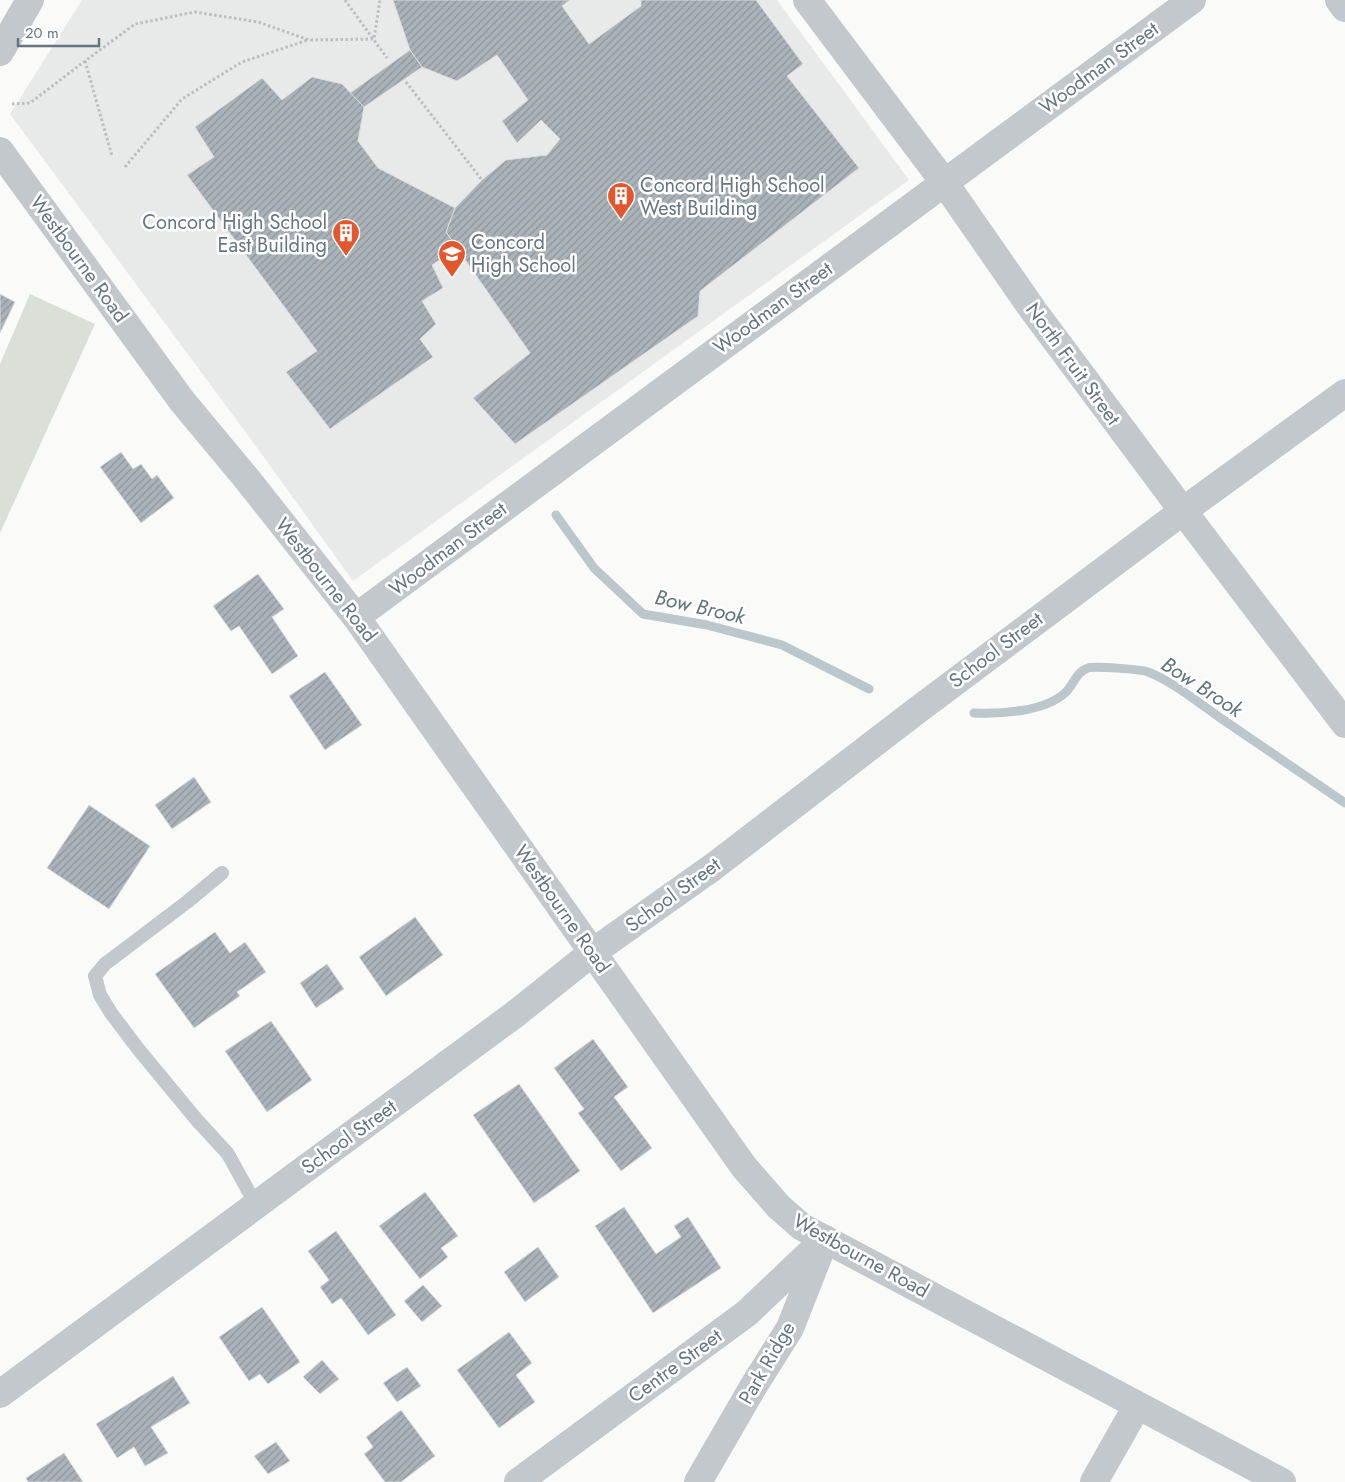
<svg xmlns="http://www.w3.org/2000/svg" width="1345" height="1482" viewBox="0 0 1345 1482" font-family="Jost,sans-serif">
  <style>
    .built { fill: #e8e9e9 }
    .park { fill: #dadfd7 }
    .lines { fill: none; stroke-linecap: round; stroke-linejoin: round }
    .stream { stroke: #bbc7cb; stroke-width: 9 }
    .building { fill: url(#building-hatch); stroke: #dcdcda }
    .path { stroke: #bbbfc2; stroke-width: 3; stroke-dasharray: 2.5 2.5; stroke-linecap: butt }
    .service { stroke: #c3c8cc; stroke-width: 14 }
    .minor { stroke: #c3c8cc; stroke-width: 28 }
    .tertiary { stroke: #c3c8cc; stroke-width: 28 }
    .labels { text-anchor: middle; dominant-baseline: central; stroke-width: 5; stroke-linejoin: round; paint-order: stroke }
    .street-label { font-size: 20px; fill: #657683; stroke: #fff }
    .poi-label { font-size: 20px; fill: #657683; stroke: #fff; text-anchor: start }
    .water-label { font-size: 21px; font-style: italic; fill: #60757c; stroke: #fff }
  </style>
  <defs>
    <pattern id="building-hatch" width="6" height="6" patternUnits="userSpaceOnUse" patternTransform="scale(1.25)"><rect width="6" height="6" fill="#aab3b9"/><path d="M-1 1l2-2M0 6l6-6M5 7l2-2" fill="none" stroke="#8e969c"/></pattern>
  </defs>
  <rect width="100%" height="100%" fill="#fafaf8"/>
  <polygon class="built" points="82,0 777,0 909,180 353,581 258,449 10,114"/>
  <polygon class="park" points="30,294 95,324 0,533 0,364"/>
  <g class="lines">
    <g class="stream">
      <polyline points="556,515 594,568 643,614 707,625 782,645 869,689"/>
      <path d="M 974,713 C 1000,714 1044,712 1065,693 C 1073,686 1076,672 1088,668 C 1093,666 1141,669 1148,672 C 1170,680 1199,703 1219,717 C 1261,746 1303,774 1345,803"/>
    </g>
  </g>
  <g class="building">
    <polygon points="393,0 570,0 562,6 589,44 641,6 641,0 756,0 803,64 787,76 859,168 700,291 698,316 515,444 473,398 530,353 446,232 455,208 482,180 506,160 547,155 560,139 541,120 517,143 502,121 528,100 497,55 457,81 422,67 410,50"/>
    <polygon points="410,50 422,67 364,107 350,93"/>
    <polygon points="312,77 342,84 364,107 358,141 378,168 455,208 446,232 457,248 432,265 443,288 422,301 436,324 420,339 433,357 330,429 286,372 317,351 187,175 214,157 195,127 262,78 282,100"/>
    <polygon points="0,294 15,302 0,333"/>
    <polygon points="121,452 133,469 141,464 152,479 157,475 174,498 141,523 100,467"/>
    <polygon points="258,574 284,609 272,617 298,656 272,674 239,626 231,631 213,606"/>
    <polygon points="325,672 362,725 325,750 289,696"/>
    <polygon points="194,777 211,802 172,829 155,805"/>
    <polygon points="89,805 150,846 109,909 47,868"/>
    <polygon points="415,917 443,955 386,996 359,957"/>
    <polygon points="215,932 230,953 245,942 266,972 237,992 240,996 194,1028 155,974"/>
    <polygon points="327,964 344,989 316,1008 300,983"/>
    <polygon points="271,1021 312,1080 267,1112 225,1051"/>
    <polygon points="593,1039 628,1087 614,1097 652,1148 621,1171 578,1113 584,1109 554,1068"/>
    <polygon points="519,1084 580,1171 534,1203 473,1115"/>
    <polygon points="425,1192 458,1236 441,1248 448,1257 420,1279 379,1226"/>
    <polygon points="624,1207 656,1254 681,1237 674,1226 688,1217 721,1268 653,1313 595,1226"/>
    <polygon points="336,1231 396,1315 368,1335 341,1298 332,1304 320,1287 329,1280 308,1251"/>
    <polygon points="538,1247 559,1277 525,1302 504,1272"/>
    <polygon points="423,1285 442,1306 422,1322 404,1301"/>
    <polygon points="262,1307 300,1362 268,1384 260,1374 249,1381 219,1337"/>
    <polygon points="509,1332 532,1363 516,1375 535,1402 499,1428 457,1370"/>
    <polygon points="322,1360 339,1379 320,1394 303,1377"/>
    <polygon points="407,1367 421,1386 397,1402 383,1383"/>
    <polygon points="173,1376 190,1403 151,1427 168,1453 145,1466 134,1447 117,1458 96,1424"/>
    <polygon points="401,1410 435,1456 401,1482 385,1482 364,1454 373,1447 366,1437"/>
    <polygon points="276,1442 290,1461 268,1474 254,1456"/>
    <polygon points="64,1453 83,1482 28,1482 26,1478"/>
  </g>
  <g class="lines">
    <g class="path">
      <polyline points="345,0 387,58"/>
      <polyline points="85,61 112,156"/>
      <polyline points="406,82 482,180"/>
      <polyline points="12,104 30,103 85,61 135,24 195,12 258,22 309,40 374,39 380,0"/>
      <polyline points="125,167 182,99 242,62 308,40"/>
    </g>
    <polyline class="service" points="222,873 187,902 105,964 95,976 100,995 111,1013 139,1050 196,1119 228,1154 256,1205"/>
    <g class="minor">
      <polyline points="807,0 944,182 1033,310 1183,511 1345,724"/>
      <polyline points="1339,0 1345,8"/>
      <polyline points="0,151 182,401 247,479 356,617 744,1167 779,1207 802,1227 1282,1482"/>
      <polyline points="356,617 1192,0"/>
      <polyline points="0,1394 514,1015 593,952 713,867 915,712 1183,511 1345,393"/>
      <polyline points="518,1482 747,1313 825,1239"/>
      <polyline points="698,1482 753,1387 790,1328 822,1247"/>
      <polyline points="1094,1482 1137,1406"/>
    </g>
    <polyline class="tertiary" points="0,52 30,0"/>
  </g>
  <defs>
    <symbol id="building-pin" viewBox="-11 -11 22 30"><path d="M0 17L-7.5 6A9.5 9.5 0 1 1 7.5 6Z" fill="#e4572e" stroke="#fff"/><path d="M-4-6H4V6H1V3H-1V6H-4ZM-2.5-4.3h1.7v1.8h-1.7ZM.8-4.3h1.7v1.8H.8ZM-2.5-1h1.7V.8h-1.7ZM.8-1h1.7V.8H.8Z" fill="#fff"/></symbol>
    <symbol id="school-pin" viewBox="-11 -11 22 30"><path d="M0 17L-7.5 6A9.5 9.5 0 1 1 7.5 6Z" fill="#e4572e" stroke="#fff"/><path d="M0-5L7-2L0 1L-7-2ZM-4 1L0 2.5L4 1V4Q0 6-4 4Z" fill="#fff"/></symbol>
  </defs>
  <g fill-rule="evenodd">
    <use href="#building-pin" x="605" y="180" width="32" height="43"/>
    <use href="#building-pin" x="330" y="217" width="32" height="43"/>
    <use href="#school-pin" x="436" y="238" width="32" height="43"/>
  </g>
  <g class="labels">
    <g class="street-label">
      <text transform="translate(1099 68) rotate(-36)">Woodman Street</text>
      <text transform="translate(79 259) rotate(54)">Westbourne Road</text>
      <text transform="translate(773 308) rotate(-36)">Woodman Street</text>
      <text transform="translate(1073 364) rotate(54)">North Fruit Street</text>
      <text transform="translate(448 549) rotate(-37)">Woodman Street</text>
      <text transform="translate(326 580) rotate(52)">Westbourne Road</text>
      <text transform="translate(996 650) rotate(-37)">School Street</text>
      <text transform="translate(673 895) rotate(-36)">School Street</text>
      <text transform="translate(562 909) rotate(55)">Westbourne Road</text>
      <text transform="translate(349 1137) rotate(-36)">School Street</text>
      <text transform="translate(861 1256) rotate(29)">Westbourne Road</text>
      <text transform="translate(767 1363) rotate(-60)">Park Ridge</text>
      <text transform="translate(675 1366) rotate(-36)">Centre Street</text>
    </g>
    <g class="poi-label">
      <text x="640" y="185">Concord High School<tspan x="640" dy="23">West Building</tspan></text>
      <text x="327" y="222" text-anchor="end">Concord High School<tspan x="327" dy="23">East Building</tspan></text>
      <text x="471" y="242">Concord<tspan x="471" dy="23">High School</tspan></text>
    </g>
    <g class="water-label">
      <text transform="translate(700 607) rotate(13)">Bow Brook</text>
      <text transform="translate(1202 687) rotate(33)">Bow Brook</text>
    </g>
  </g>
  <path d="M18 38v8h81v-8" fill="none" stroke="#657683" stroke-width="2.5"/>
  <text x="25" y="38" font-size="15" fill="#657683" stroke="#ffffff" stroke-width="4" paint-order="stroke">20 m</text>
</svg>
